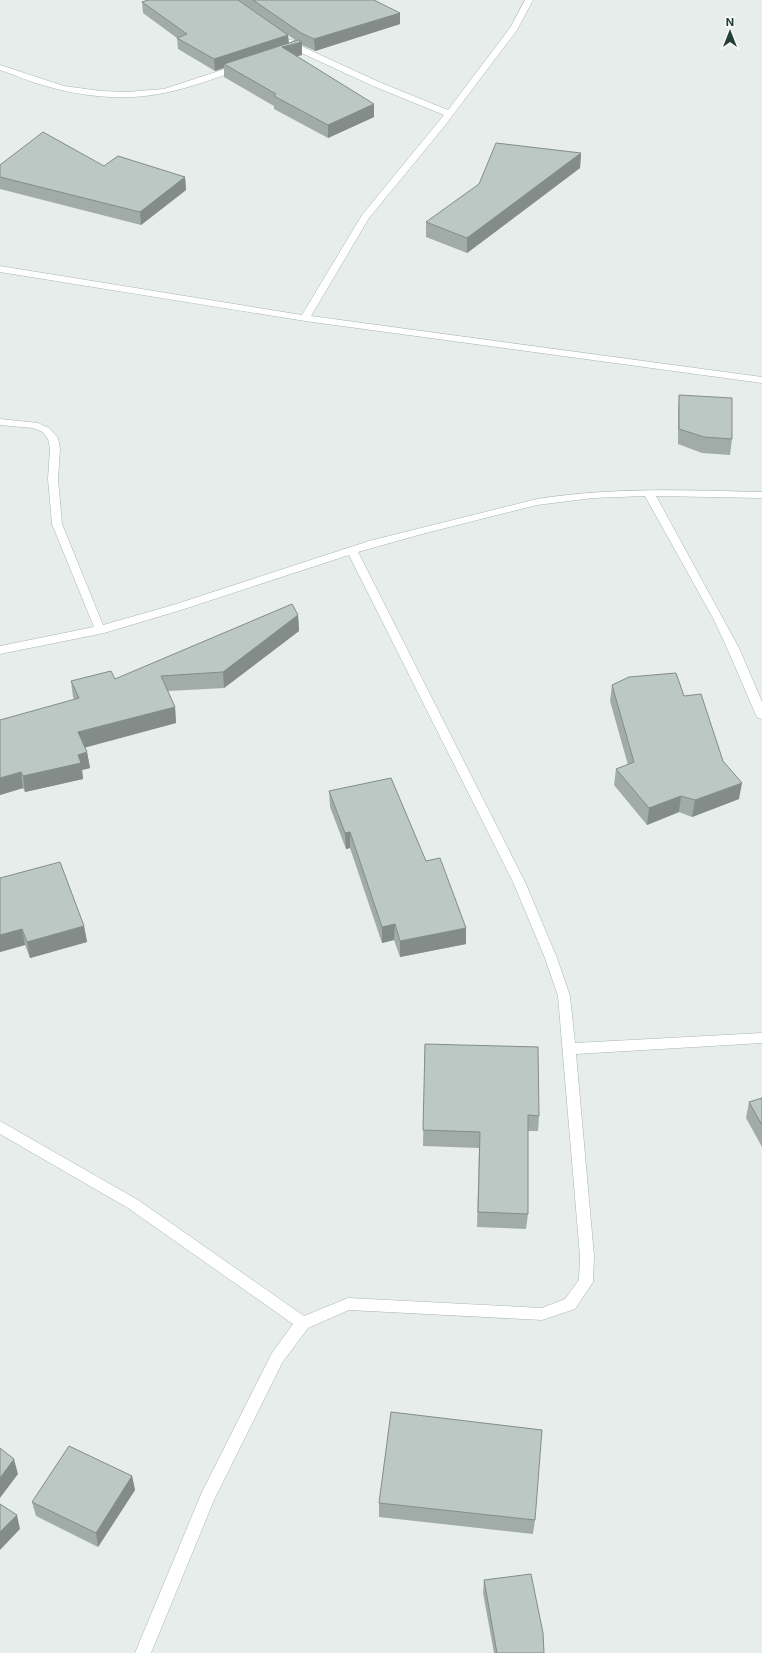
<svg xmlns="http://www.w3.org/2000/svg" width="762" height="1653" viewBox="0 0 762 1653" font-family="Inter,sans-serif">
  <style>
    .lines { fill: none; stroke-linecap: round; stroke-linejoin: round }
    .minor-casing { stroke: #a9b5b2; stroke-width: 1 }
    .minor { fill: #fff; fill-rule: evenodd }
    .wall { fill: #a1aca9; fill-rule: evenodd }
    .shaded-wall { fill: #838c89 }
    .building { fill: #bbc8c4; stroke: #838c89 }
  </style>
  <rect width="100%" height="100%" fill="#e6edeb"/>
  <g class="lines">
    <defs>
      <g id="minor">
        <polygon points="525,0 533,0 517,30 443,128 369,218 311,316 762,377 762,383 305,321 0,272 0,266 302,315 362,215 444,115 373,86 295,50 286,44 286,40 292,40 301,46 379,82 448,110 510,28"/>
        <path d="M 0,65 L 64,86 L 101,91 L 127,92 L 164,89 L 237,65 L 243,65 L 244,67 L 243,69 C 217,77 191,88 164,93 C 126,101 83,97 46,86 C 30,82 15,75 0,70 Z"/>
        <path d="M 0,419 L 38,423 L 49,428 L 58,438 L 60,449 L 58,479 L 62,524 L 103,625 L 173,605 L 369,541 L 537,499 C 612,487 686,490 762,492 L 762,498 L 656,496 L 739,648 L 762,702 L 762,719 L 758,718 L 756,715 L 727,648 L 713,618 L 645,496 L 593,498 L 537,505 L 422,534 L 358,552 L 525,882 L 557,958 L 570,996 L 575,1043 L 762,1033 L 762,1043 L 576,1054 L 594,1256 L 593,1282 L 575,1309 L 542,1320 L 349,1310 L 308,1328 L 282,1363 L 214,1500 L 151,1653 L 135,1653 L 202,1492 L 272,1353 L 293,1324 L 128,1208 L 0,1134 L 0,1121 L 138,1200 L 304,1316 L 348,1298 L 542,1308 L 565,1299 L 579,1280 L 580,1256 L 558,996 L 545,958 L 513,882 L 349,555 L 181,610 L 104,633 L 0,654 L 0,646 L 94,627 L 52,524 L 48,479 L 50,449 L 48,439 L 43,432 L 33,428 L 0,425 Z"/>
      </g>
    </defs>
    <use href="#minor" class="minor-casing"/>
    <use href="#minor" class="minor"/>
  </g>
  <g class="wall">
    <path d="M 148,0 L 374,0 L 400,24 L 315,51 L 302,45 L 302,55 L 297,56 L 374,117 L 328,138 L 274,109 L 274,106 L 224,77 L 224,68 L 215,71 L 178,49 L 177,38 L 143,13 L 142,2 ZM 288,35 L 295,40 L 289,43 Z"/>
    <polygon points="581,153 580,168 467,253 426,237 426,222"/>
    <polygon points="0,165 104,166 185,177 186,190 141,225 0,189"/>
    <polygon points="679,395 732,439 730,455 702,453 678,444 678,411"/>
    <polygon points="298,615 299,631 224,688 168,691 175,707 176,723 85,747 87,752 90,768 82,770 83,779 25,792 23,788 0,795 74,699 73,697 71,681 115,679"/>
    <polygon points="612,685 684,696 723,761 739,799 692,817 679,812 647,825 614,785 616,769 628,765 610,701"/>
    <polygon points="329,791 426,861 466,944 400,957 394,940 382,943 350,848 346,849 330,807"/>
    <polygon points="0,878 84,926 87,942 30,958 25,945 0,952"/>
    <polygon points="425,1044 539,1116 538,1131 528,1131 528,1214 526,1229 477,1227 479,1148 423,1146"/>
    <polygon points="762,1098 762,1147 746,1118 749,1102"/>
    <polygon points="132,1476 135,1490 98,1547 36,1516 32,1502"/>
    <polygon points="379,1503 535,1520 533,1534 379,1517"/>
    <polygon points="484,1580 544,1653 494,1653 483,1593"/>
  </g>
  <g class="shaded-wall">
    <polygon points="400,13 400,24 315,51 314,39"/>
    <polygon points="288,35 289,46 302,42 302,55 283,60 224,64 224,68 215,71 214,59"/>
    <polygon points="374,104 374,117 328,138 328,125"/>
    <polygon points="581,153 580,168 467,253 467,238"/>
    <polygon points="185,177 186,190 141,225 140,212"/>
    <polygon points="298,615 299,631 224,688 223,672"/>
    <polygon points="175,707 176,723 80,749 78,732"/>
    <polygon points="87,752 90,768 82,770 83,779 25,792 23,776 78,755"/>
    <polygon points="21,772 23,788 0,795 0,778"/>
    <polygon points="742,783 739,799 692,817 695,800"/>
    <polygon points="681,796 679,812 647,825 649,808"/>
    <polygon points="350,832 350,848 346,849 345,833"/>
    <polygon points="395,924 394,940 382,943 382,927"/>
    <polygon points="84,926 87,942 30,958 27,942"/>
    <polygon points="466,928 466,944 400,957 400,941"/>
    <polygon points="22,929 25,945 0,952 0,935"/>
    <polygon points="14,1459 18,1474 0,1498 0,1478"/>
    <polygon points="132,1476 135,1490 98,1547 96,1533"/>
    <polygon points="17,1515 20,1529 0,1550 0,1532"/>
  </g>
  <g class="building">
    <polygon points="148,0 238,0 288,35 214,59 177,38 187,34 142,2"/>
    <polygon points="253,0 374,0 400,13 314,39 301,33"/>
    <polygon points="298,40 302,42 282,47 374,104 328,125 274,96 276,94 224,64"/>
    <polygon points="43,132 104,166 118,156 185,177 140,212 0,177 0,165"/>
    <polygon points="496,143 581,153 467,238 426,222 479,184"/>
    <polygon points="679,395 732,398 732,439 704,437 679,429"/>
    <polygon points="292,604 298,615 223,672 161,676 175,707 78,732 87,752 78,755 81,763 23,776 21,772 0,778 0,720 79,698 71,681 111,671 115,679"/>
    <polygon points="676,673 684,696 701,694 723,761 742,783 695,800 681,796 649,808 616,769 634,762 612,685 629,677"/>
    <polygon points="391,778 426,861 440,858 466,928 400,941 395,924 382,927 350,832 345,833 329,791"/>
    <polygon points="60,862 84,926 27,942 22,929 0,935 0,878"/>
    <polygon points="425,1044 538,1047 539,1116 528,1115 528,1214 478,1212 480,1132 423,1130"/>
    <polygon points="762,1098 762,1125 749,1102"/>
    <polygon points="391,1412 542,1430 535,1520 379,1503"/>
    <polygon points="69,1446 132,1476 96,1533 32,1502"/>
    <polygon points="0,1448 14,1459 0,1478"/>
    <polygon points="0,1504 17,1515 0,1532"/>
    <polygon points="531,1574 543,1633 544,1653 497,1653 484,1580"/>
  </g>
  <g transform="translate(730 32)" stroke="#f6faf9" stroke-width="3" paint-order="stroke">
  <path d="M0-3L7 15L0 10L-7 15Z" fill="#263e3a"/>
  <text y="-6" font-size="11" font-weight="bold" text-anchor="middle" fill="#263e3a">N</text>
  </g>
</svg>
